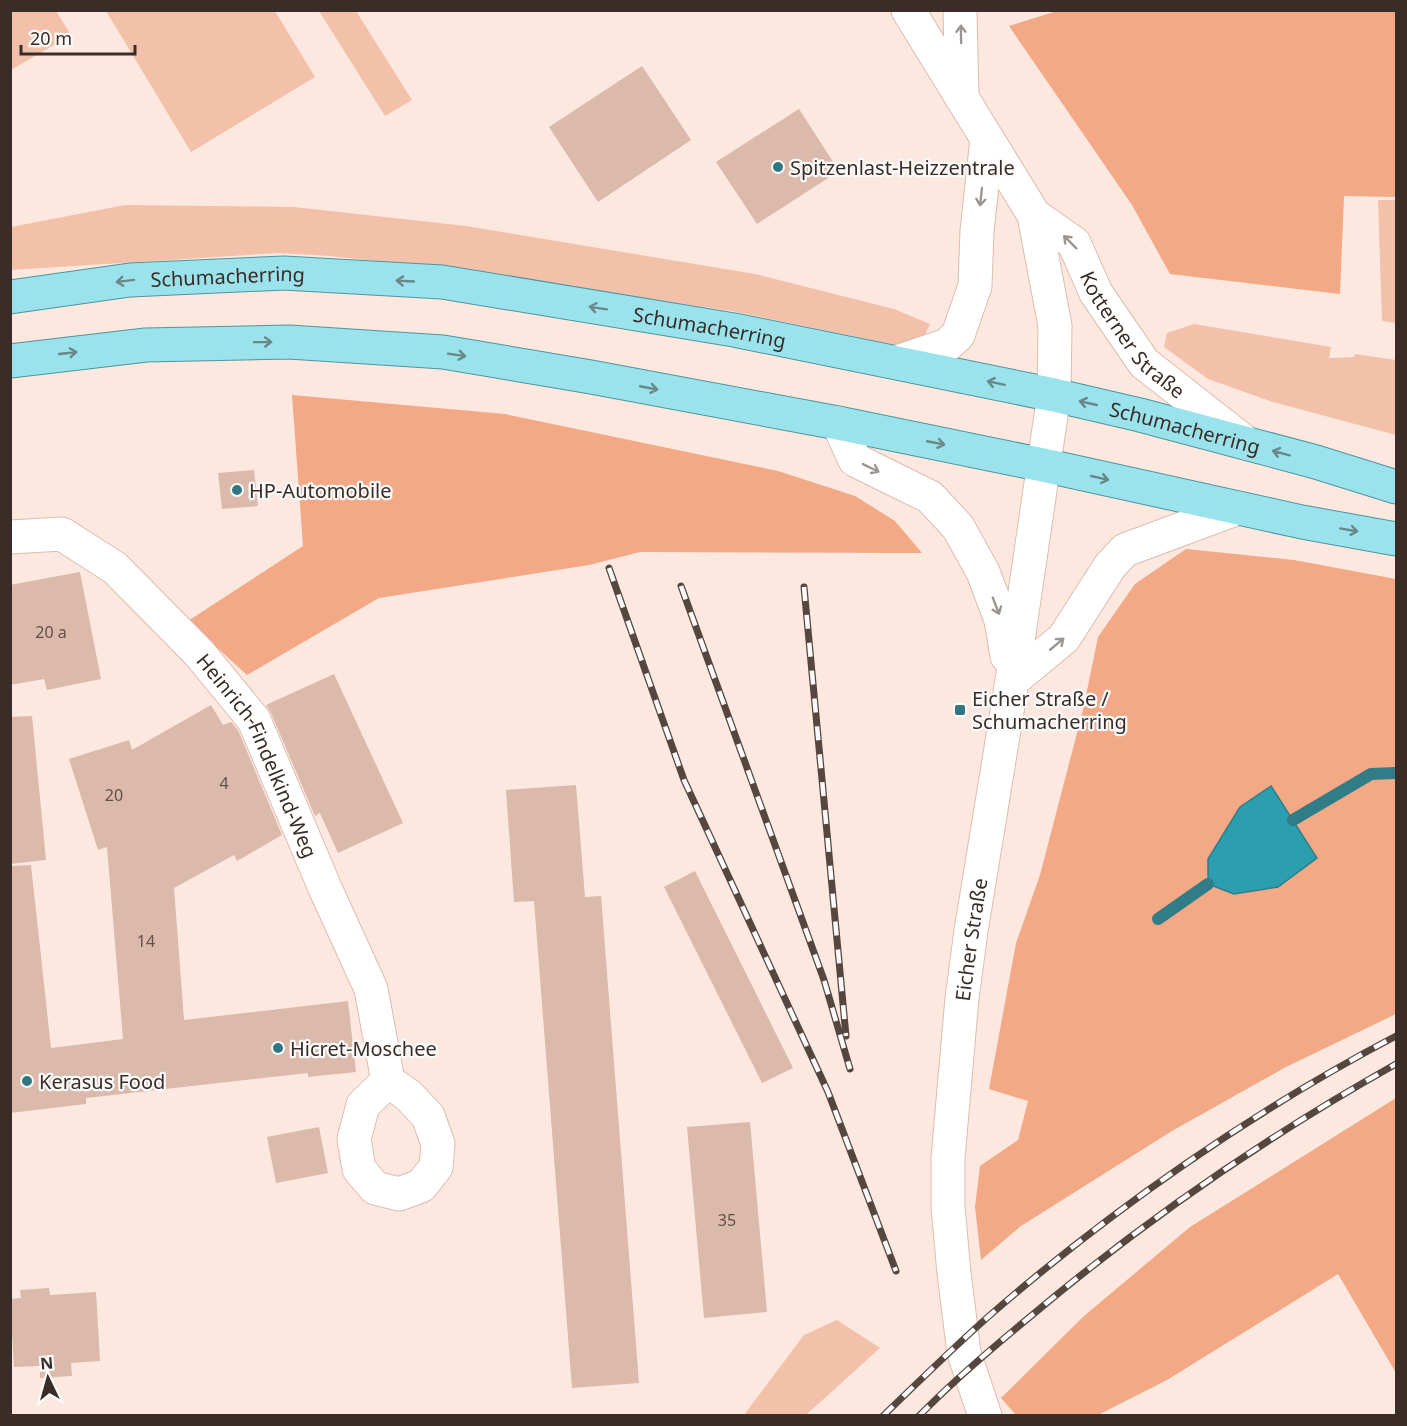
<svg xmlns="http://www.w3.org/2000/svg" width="1407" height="1426" viewBox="0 0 1407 1426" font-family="'Noto Sans',sans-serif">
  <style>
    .green { fill: #f3c0aa }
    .forest { fill: #f3a886 }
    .water { fill: #2b9fb0; stroke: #307d87; stroke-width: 1.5 }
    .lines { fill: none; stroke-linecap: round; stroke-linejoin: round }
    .stream { stroke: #307d87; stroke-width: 12 }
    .building { fill: #dbb9ab }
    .street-casing { stroke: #debcad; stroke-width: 35 }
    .secondary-casing { stroke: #debcad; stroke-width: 35 }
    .primary-casing { stroke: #4c969f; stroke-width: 35 }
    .street { stroke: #fff; stroke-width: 33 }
    .secondary { stroke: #fff; stroke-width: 33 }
    .primary { stroke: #9ae2ec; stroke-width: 33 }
    .rail-casing { stroke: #554740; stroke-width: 7 }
    .rail { stroke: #fafafa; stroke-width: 4.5; stroke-dasharray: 14; stroke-linecap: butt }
    .oneway { stroke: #9c9693 }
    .oneway2 { stroke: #6a888a }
    .poi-dot { fill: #307782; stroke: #fafafa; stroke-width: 2 }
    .labels { text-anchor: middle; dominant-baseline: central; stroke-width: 4.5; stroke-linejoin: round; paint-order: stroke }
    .number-label { font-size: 16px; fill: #625048 }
    .poi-label { font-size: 20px; fill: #3a2d27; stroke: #fafafa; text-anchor: start }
    .street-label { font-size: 20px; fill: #3a2d27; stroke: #fafafa }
  </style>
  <rect width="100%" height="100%" fill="#fde8df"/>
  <g class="green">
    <polygon points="11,10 56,11 71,35 11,70"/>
    <polygon points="106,11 275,11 315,77 191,152"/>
    <polygon points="319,11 356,11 412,100 385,116"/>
    <polygon points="1378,200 1396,200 1396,323 1382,321"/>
    <polygon points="125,205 294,207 466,226 755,274 894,309 930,324 923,339 900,346 732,311 438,268 330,256 278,253 11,270 11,227"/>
    <polygon points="1194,324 1331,347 1329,358 1354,357 1355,354 1396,360 1396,435 1273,402 1208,379 1164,347 1167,333"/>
    <polygon points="837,1320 880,1348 806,1415 744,1415 804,1335"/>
  </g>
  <g class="forest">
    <polygon points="1060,10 1396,11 1396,197 1344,196 1340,294 1170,274 1132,205 1009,26"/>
    <polygon points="292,395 505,414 778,471 855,496 895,521 922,553 640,552 589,565 379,598 247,675 188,621 303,546"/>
    <polygon points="1186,549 1294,560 1396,579 1396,1014 1286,1067 1172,1131 1021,1226 981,1260 975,1207 980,1166 1018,1140 1028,1101 989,1089 1016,943 1040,875 1083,710 1098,637 1135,584"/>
    <polygon points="1396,1098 1396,1373 1338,1274 1167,1380 1098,1415 1016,1415 1001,1398 1084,1316 1190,1227"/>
  </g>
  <polygon class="water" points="1271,786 1317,858 1278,887 1234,894 1208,884 1208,859 1240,807"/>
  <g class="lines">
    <g class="stream">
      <polyline points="1293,820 1371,774 1396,773"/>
      <polyline points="1158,919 1208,884"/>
    </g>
  </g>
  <g class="building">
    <polygon points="642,66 691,140 598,202 549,127"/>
    <polygon points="799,109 839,171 757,224 716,162"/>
    <polygon points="254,470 258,506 222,509 218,473"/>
    <polygon points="80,572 101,679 47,690 44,679 10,685 10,585"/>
    <polygon points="334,674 403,823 338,853 320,813 315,816 271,713 266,705"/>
    <polygon points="211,705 223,725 231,722 238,730 282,835 237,861 234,855 174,888 184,1020 348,1001 356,1072 308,1077 308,1073 86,1098 86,1104 10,1113 10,866 31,865 51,1048 123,1039 107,847 98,850 69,759 129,740 132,750"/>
    <polygon points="32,716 46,860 10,864 10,717"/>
    <polygon points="576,785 585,897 601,896 639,1383 572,1388 534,901 514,902 506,790"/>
    <polygon points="695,871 793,1068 762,1083 664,887"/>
    <polygon points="750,1122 767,1312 704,1318 687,1127"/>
    <polygon points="319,1127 328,1173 276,1183 267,1137"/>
    <polygon points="49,1288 50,1295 96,1292 100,1361 71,1363 72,1376 40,1378 40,1366 14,1367 10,1299 21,1298 20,1290"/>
  </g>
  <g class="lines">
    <defs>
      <g id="street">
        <polyline points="908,10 1034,215 1055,326 1054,395"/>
        <polyline points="960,10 962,97"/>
        <path id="s1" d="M 1034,215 L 1074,243 L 1096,293 L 1144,363 L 1246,443"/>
        <polyline points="897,362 947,345 958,335 975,286 977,231 987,139"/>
        <path id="s2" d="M 10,537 L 62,534 L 115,568 L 199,653 L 254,720 L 325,888 L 371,989 L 388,1081 L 408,1095 L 428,1116 L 438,1144 L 436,1167 L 421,1186 L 399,1194 L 375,1188 L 359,1169 L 354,1139 L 363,1105 L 388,1081"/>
      </g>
      <g id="secondary">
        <polyline points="838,423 855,460 930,497 958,527 983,572 1001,620 1007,656"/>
        <polyline points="1012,681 1064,638 1110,566 1125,550 1238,508"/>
        <path id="s3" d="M 985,1416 L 964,1353 L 954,1273 L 948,1207 L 948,1158 L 962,998 L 971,931 L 1012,681 L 1054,395"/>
      </g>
      <g id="primary">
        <path id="s4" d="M 10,297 L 130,280 L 284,273 L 442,282 L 734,330 L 1054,395 L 1140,415 L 1316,462 L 1396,487"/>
        <polyline points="10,361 146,345 289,342 443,352 591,377 838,423 1043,465 1302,522 1396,539"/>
      </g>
    </defs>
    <use href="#street" class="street-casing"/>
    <use href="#secondary" class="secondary-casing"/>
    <use href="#primary" class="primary-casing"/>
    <use href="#street" class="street"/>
    <use href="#secondary" class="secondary"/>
    <use href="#primary" class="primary"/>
    <defs>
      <g id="rail">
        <polyline points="609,568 684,780 828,1092 896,1271"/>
        <polyline points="681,586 824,980 850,1069"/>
        <polyline points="804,587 846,1036"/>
        <path d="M 883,1416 C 918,1382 953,1348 989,1316 C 1111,1210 1253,1111 1396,1036"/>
        <path d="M 919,1416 C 954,1380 992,1348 1031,1316 C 1145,1220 1266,1137 1396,1064"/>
      </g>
    </defs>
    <use href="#rail" class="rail-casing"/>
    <use href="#rail" class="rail"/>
  </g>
  <defs><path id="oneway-shaft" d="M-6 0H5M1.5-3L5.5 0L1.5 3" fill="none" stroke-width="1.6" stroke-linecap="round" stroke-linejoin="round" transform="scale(1.5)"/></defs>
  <g class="oneway">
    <use href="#oneway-shaft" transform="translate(961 34) rotate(-91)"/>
    <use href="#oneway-shaft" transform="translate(981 197) rotate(96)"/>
    <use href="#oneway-shaft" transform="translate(1070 242) rotate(-135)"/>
    <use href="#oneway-shaft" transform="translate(871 468) rotate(26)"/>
    <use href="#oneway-shaft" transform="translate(996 606) rotate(69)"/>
    <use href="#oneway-shaft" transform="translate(1057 644) rotate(-40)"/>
  </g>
  <g class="oneway2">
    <use href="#oneway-shaft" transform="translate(125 281) rotate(173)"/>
    <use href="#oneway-shaft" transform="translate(405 281) rotate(-177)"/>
    <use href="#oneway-shaft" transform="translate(598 308) rotate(-171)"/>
    <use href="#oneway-shaft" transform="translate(263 342) rotate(-1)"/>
    <use href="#oneway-shaft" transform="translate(68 353) rotate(-6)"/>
    <use href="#oneway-shaft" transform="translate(457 355) rotate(9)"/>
    <use href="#oneway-shaft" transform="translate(996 383) rotate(-168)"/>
    <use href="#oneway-shaft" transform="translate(649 388) rotate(11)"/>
    <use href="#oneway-shaft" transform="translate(1088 403) rotate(-167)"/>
    <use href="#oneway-shaft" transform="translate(936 443) rotate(11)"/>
    <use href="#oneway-shaft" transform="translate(1281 453) rotate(-165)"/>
    <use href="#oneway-shaft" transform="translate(1100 478) rotate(13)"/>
    <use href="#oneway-shaft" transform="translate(1349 530) rotate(10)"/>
  </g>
  <g class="poi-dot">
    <circle cx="778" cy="167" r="6"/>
    <circle cx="237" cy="490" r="6"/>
    <rect x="954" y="704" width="12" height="12" rx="3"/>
    <circle cx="278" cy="1048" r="6"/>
    <circle cx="27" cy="1081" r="6"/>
  </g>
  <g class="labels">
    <g class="number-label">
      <text x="51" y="632">20 a</text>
      <text x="224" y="783">4</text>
      <text x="114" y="795">20</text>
      <text x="146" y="941">14</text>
      <text x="727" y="1220">35</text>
    </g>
    <g class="poi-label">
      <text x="790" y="167">Spitzenlast-Heizzentrale</text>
      <text x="249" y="490">HP-Automobile</text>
      <text x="972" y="698">Eicher Straße /<tspan x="972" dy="23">Schumacherring</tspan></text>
      <text x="290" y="1048">Hicret-Moschee</text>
      <text x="39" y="1081">Kerasus Food</text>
    </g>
    <g class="street-label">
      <text stroke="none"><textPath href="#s4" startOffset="219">Schumacherring</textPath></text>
      <text stroke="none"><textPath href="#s4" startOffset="705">Schumacherring</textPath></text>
      <text stroke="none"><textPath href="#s1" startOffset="159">Kotterner Straße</textPath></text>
      <text stroke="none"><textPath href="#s4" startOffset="1191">Schumacherring</textPath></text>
      <text stroke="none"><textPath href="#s2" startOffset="354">Heinrich-Findelkind-Weg</textPath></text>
      <text stroke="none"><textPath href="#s3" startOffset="482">Eicher Straße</textPath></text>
    </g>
  </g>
  <rect width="1407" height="1426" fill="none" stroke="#3a2d27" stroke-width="24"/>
  <g transform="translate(48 1378) rotate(355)" stroke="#fafafa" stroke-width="4.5" paint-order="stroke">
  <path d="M0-4.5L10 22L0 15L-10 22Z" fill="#3a2d27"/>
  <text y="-9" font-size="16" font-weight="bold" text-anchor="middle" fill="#3a2d27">N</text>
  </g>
  <path d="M21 45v9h114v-9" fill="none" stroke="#3a2d27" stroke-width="3"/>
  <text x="30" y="45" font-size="18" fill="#3a2d27" stroke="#fafafa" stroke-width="4.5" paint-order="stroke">20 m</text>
</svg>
